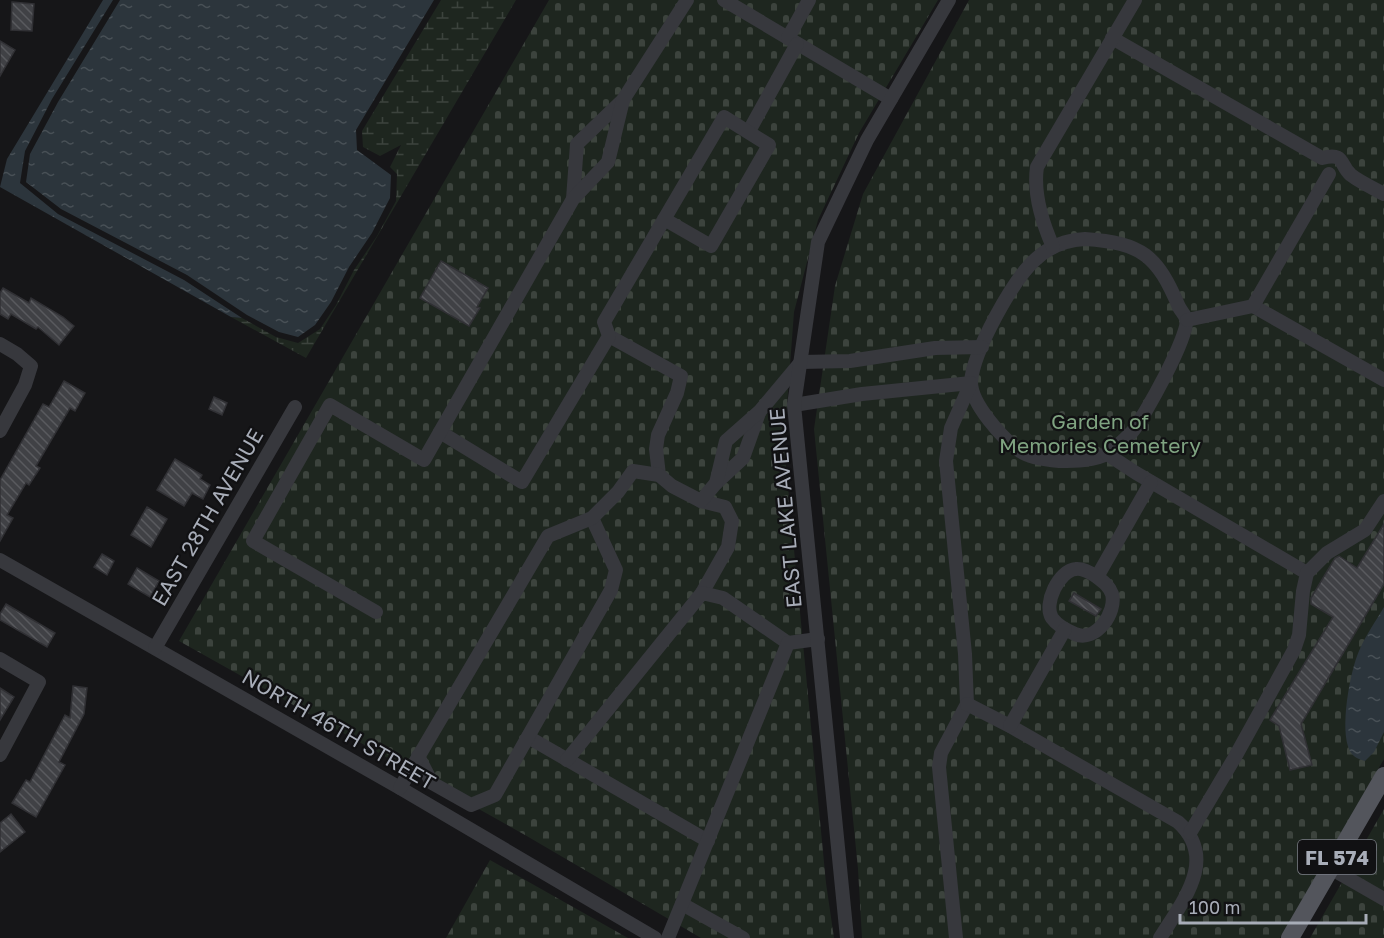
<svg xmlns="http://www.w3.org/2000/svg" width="1384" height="938" viewBox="0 0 1384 938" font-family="'Golos Text',sans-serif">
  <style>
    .wetland { fill: url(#wetland-marsh) }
    .cemetery { fill: url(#cemetery-stones) }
    .water { fill: url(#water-ripples) }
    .building { fill: url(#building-back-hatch); stroke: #303034; stroke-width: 1.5 }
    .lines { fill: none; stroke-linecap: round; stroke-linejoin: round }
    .minor { stroke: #37383d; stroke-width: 14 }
    .major { stroke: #53555c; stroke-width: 18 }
    .labels { text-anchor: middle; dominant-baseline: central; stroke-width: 4.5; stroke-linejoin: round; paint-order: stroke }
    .shield { fill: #111113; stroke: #7b7e86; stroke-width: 1.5 }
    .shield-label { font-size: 20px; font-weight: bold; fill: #a8adb8 }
    .park-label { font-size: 21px; fill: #7fa381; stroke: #111113 }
    .street-label { font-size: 21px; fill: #a8adb8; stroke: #111113 }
  </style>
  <defs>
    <pattern id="wetland-marsh" width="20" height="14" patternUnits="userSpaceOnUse" patternTransform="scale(1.5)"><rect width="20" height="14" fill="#1e261f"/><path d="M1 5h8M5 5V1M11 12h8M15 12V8" fill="none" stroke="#3c433d"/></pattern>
    <pattern id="cemetery-stones" width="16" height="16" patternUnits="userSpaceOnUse" patternTransform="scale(1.5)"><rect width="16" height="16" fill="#1e261f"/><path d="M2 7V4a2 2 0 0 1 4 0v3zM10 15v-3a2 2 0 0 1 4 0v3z" fill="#3c433d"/></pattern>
    <pattern id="water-ripples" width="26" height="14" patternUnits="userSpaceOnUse" patternTransform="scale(1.5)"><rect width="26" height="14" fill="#2c353c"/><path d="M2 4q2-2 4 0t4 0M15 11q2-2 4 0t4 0" fill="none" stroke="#485056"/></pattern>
    <pattern id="building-back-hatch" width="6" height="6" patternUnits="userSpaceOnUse" patternTransform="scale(1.5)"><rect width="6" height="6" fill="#404145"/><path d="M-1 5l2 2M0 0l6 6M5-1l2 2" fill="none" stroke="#595a5e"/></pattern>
  </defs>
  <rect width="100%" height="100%" fill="#161618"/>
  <polygon class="wetland" points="441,0 516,0 306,358 231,317 242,318 276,337 298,343 320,329 336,305 354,270 377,236 396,201 397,174 390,167 401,145 380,156 363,147 362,131"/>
  <g class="cemetery">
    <polygon points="549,0 938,0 859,133 818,220 794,312 784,445 826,883 834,938 701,938 525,835 179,641"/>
    <polygon points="969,0 1384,0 1384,759 1280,938 862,938 858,869 814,429 835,286 863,194"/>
    <polygon points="1384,809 1384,938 1310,938"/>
    <polygon points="490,860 628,938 446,938"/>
  </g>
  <g class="water">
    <polygon points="103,0 113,0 52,99 25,151 20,183 58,214 184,280 242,318 231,317 0,187 7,159"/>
    <polygon points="120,0 434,0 356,130 357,150 391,175 390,198 372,233 349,267 331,302 315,325 298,337 279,332 247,315 187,275 61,209 26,182 30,154 58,102"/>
    <path d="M 1384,607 L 1384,732 L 1374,752 L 1365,761 C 1358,759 1353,757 1350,751 C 1339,731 1350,671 1359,651 C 1365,636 1376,621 1384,607 Z"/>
  </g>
  <g class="building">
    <polygon points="12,2 34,4 32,31 11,30"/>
    <polygon points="0,41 15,50 0,76"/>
    <polygon points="441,261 488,288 477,307 480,308 469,326 420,298"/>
    <polygon points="3,288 29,303 31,298 63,317 74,326 59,345 38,327 36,329 11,314 8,319 0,314 0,293"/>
    <polygon points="64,381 85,393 75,411 70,408 36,466 40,468 29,485 26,483 7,515 13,518 0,541 0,480 43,404 49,407"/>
    <polygon points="214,397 227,403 222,415 209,409"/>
    <polygon points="175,459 202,475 200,479 210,485 203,499 192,493 184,506 157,490"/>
    <polygon points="147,507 167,519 151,547 131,535"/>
    <polygon points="1384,524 1384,584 1301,724 1312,765 1290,770 1279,726 1270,720 1333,617 1311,604 1311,598 1335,558 1339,556 1357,568"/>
    <polygon points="102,554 114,561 107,575 94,567"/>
    <polygon points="137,568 159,581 150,597 128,584"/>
    <polygon points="1074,593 1101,609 1096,616 1069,601"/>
    <polygon points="6,604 55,633 47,647 0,620 0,614"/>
    <polygon points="73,686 87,688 84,714 59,762 65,765 36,817 12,803 26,780 30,782 65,715 70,718"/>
    <polygon points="0,688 14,697 0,720"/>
    <polygon points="11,814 25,832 0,852 0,823"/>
  </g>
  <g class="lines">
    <g class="minor">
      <polyline points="724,0 891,99"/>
      <polyline points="788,38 809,0"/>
      <path d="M 1112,38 L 1322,158 C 1346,152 1339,165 1351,175 C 1360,182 1373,188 1384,194"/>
      <polyline points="749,131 797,44"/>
      <polyline points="573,199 577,144 623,100"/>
      <path d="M 1085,239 C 1142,243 1157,255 1179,307 C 1181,311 1185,315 1186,319 C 1191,333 1143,419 1132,432 C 1125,439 1116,448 1108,453 C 1095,461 1074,461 1059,461 C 1047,460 1030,458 1020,451 C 1003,439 971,404 971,382 C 973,352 1013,279 1036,259 C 1050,246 1066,240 1085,239 Z"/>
      <path d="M 1053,247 C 1042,222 1033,194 1037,167 L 1135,0"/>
      <polyline points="1253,306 1384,380"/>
      <polyline points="1187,320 1253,306 1329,174"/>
      <polyline points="609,336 681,376 677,393 658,435 656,449 659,475"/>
      <polyline points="0,344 17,354 31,366 25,385 0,431"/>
      <polyline points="794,405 862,394 971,383 951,428 946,461 965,654 967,704 941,753 939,767 956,938"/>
      <polyline points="440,432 522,482 609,336 604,322 724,117 769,145 711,246 664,219"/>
      <polyline points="1107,454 1136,473 1307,573"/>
      <polyline points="716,483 743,458 759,413"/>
      <polyline points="701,501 725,507 732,521 728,547 702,593"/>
      <polyline points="0,560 400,788 655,938"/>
      <path d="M 1097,577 C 1104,582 1109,586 1112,594 C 1117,612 1096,643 1075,634 C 1068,631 1057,625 1052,618 C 1043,604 1059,570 1076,569 C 1083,568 1091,573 1097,577 L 1151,482"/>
      <polyline points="376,612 253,541 330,405 424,460 573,199 608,162 623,100 687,0"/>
      <polyline points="155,648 295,407"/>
      <polyline points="0,659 39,682 0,755"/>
      <path d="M 967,704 L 1010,726 L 1178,822 C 1219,859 1182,902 1160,938"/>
      <polyline points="1010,726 1065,629"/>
      <polyline points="528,737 708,841"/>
      <polyline points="418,756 432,783 471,805 495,795 611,590 616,570 592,518"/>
      <polyline points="567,760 702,593 723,598 788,643"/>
      <polyline points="400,788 548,536 592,518 618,492 633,471 659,475 672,486 701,501 716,483 726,441 760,411 801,362 850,361 935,348 982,347"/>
      <polyline points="1190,833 1235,757 1294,650 1299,635 1303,591 1307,573 1327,553 1365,530 1384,501"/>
      <polyline points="1330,868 1384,899"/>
      <polyline points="682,904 743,938"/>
      <polyline points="668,938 788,643 818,639"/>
      <polyline points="847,938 794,405 818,242 867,140 949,0"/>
    </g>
    <polyline class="major" points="1290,938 1384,776"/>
  </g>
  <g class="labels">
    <rect class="shield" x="1298" y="840" width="78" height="34" rx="4.5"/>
    <g class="shield-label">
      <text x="1337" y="857">FL 574</text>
    </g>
    <g class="park-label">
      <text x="1100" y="421">Garden of<tspan x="1100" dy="24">Memories Cemetery</tspan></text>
    </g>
    <g class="street-label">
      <text transform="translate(785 508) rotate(-95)">EAST LAKE AVENUE</text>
      <text transform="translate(207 517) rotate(-60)">EAST 28TH AVENUE</text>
      <text transform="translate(339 729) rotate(30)">NORTH 46TH STREET</text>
    </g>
  </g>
  <path d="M1180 914v9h186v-9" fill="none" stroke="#a8adb8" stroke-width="3"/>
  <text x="1189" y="914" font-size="18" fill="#a8adb8" stroke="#111113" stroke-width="4.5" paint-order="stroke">100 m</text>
</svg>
